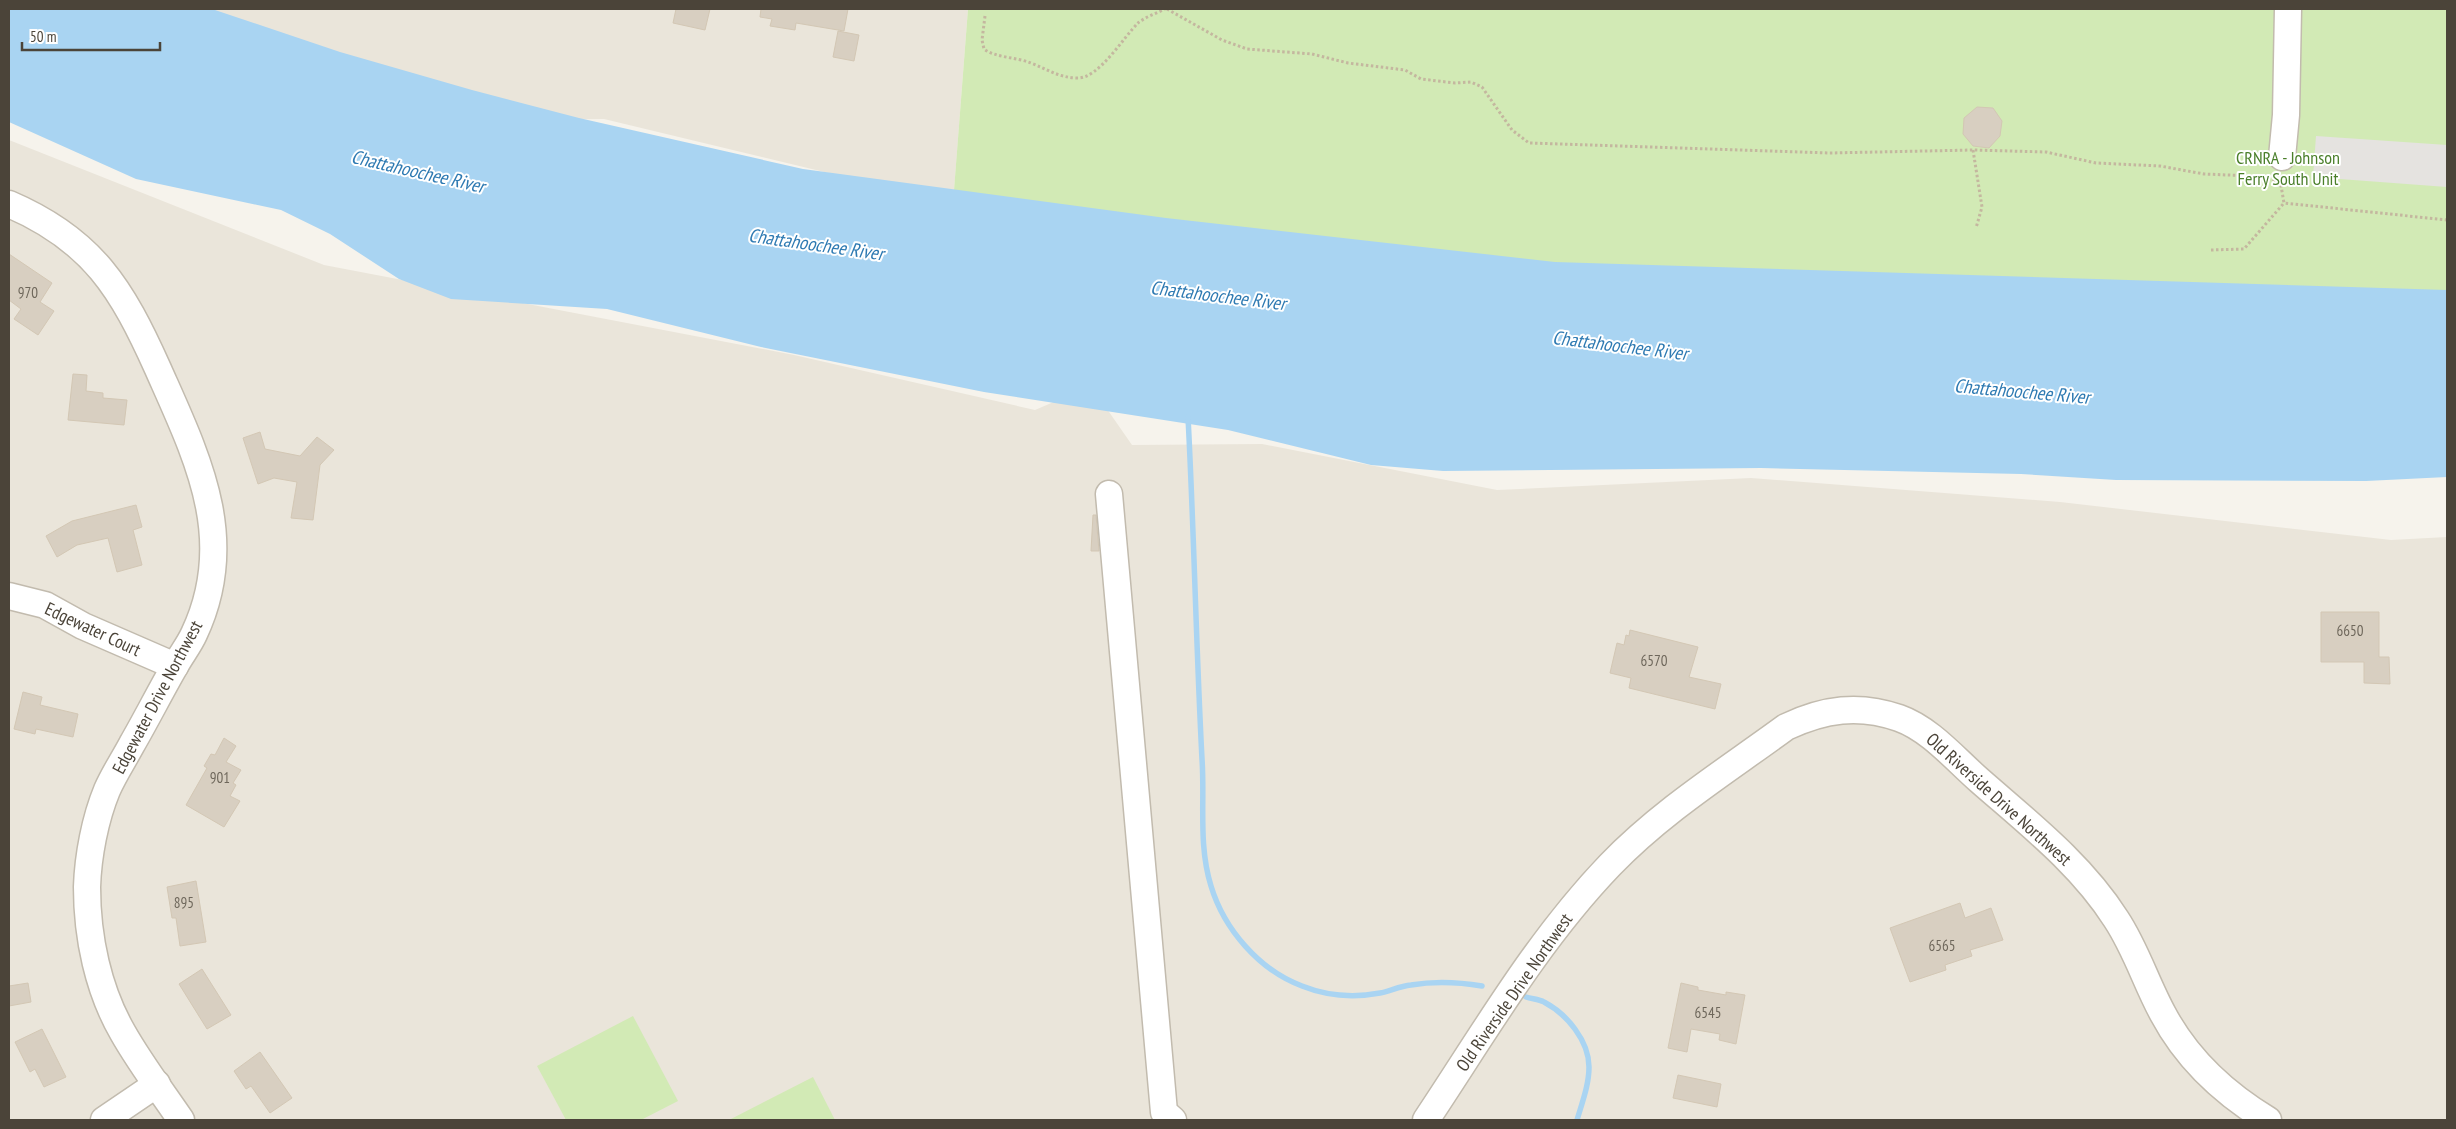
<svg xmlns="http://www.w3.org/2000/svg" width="2456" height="1129" viewBox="0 0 2456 1129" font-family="'PT Sans Narrow',sans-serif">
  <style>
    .residential { fill: #eae5da }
    .green { fill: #d2eab5 }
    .parking { fill: #e5e3e0 }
    .water { fill: #a9d4f2 }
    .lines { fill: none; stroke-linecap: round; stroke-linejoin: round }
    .stream { stroke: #a9d4f2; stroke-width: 5.5 }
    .building { fill: #d8cfc1; stroke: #d3c7b4 }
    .minor-casing { stroke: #c2bbae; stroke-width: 29 }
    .path { stroke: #c4b79f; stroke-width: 3; stroke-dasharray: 2.5 2.5; stroke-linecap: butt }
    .minor { stroke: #fff; stroke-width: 26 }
    .labels { text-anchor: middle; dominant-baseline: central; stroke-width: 4; stroke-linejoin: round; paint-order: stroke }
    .number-label { font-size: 15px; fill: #6e675b }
    .park-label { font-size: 18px; fill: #4a7f2a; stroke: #fff }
    .street-label { font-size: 18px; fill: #4b4439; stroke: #fff }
    .water-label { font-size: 19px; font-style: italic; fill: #2e7ab2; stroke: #fff }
  </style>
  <rect width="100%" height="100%" fill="#f6f3ec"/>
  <g class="residential">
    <polygon points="188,9 968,9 953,203 604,119 473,120"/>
    <polygon points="9,140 324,265 794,355 1035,410 1091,386 1132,445 1262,444 1497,490 1751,478 2060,502 2391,540 2447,537 2447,1120 9,1120"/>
  </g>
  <g class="green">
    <polygon points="968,9 2447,9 2447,324 2051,318 953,203"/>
    <polygon points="633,1016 678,1101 641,1120 566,1120 537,1066"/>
    <polygon points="813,1077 835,1120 729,1120"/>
  </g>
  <polygon class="parking" points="2316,136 2447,145 2447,187 2313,177"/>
  <polygon class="water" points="9,9 212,9 340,52 472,90 579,118 803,169 1166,218 1555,262 2447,290 2447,477 2366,481 2116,480 2021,474 1761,468 1443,471 1371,465 1228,430 984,392 761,347 607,309 451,299 399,279 330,234 281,210 136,179 9,122"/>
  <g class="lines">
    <g class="stream">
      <path d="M 1188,417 C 1194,531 1196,645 1202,759 C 1205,802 1198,844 1211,886 C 1224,929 1259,970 1302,986 C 1327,996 1353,998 1380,993 C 1390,991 1400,986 1411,985 C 1435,981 1458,982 1482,986"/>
      <path d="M 1526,997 C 1532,999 1539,999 1544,1002 C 1567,1014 1589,1041 1589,1067 C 1589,1085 1582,1103 1577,1120"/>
    </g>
  </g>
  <g class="building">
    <polygon points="676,9 710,9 705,30 673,23"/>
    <polygon points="761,9 848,9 844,31 796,23 795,30 770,26 772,19 760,17"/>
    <polygon points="838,31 859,35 854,61 833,57"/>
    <polygon points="1977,107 1993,108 2002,121 2000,136 1989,148 1973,146 1963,134 1964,118"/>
    <polygon points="9,254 52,283 40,302 54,311 38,335 14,319 21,309 9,300"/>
    <polygon points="73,374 87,375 86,391 103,393 103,398 127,400 124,425 68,420"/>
    <polygon points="260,432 265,449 300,456 317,437 334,450 320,465 313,520 291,518 297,482 274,478 258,484 243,438"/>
    <polygon points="136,505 142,527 133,530 142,565 117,572 108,538 77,545 57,557 46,536 72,521"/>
    <polygon points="1093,515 1096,515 1099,551 1091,551"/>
    <polygon points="2321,612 2379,612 2379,657 2389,657 2390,684 2364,683 2364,662 2321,662"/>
    <polygon points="1630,630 1698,647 1689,677 1721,684 1715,709 1629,688 1631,678 1610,673 1617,643 1624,645 1626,635 1629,636"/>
    <polygon points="23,692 42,697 40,705 78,714 73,737 36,729 35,734 14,729"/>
    <polygon points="224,738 236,746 226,762 241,770 233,783 236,785 230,796 240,801 224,827 186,805 207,768 204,766 211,754 215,755"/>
    <polygon points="196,881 206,942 180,946 176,918 172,918 167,887"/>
    <polygon points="1960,903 1965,918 1991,908 2003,940 1970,950 1972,956 1945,965 1946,970 1910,982 1890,928"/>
    <polygon points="202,969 231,1015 207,1029 179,984"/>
    <polygon points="28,983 31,1002 9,1006 9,986"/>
    <polygon points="1681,983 1698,987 1698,990 1726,995 1726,992 1745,995 1736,1044 1719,1040 1720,1034 1691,1029 1687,1052 1668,1048"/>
    <polygon points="42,1029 66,1077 44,1087 35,1069 30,1072 15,1042"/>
    <polygon points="260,1052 292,1098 270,1113 251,1086 246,1089 234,1071"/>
    <polygon points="1678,1075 1721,1084 1717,1107 1673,1098"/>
  </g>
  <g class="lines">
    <defs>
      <g id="minor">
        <polyline points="2282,157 2286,115 2288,9"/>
        <path d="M 9,204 C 93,240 122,289 158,369 C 197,457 239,539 194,634 C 189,645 181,655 175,666 C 160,692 147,718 132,744 C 124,759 114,774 107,790 C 95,819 88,856 87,887 C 87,937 98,990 123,1033 C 140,1063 162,1092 181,1120"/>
        <polyline points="1109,494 1164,1112 1173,1120"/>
        <polyline points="9,596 45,605 83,626 175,666"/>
        <polyline points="104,1120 157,1084"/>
        <path d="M 1426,1120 C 1484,1033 1537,941 1610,865 C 1662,811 1726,771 1786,727 C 1824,709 1859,704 1899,718 C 1930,729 1955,759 1979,780 C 2028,823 2081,864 2116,919 C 2136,949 2146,983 2163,1014 C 2187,1059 2225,1094 2268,1120"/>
      </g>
    </defs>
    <use href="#minor" class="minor-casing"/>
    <g class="path">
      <polyline points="1167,9 1222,40 1247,49 1312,54 1348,63 1405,70 1421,79 1455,83 1471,82 1482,87 1512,130 1529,143 1829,153 1973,150 2046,152 2096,163 2160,166 2204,174 2252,176 2280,182"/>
      <path d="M 985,16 L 982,40 L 984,49 C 996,58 1016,57 1031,63 C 1047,69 1059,78 1078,78 C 1099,78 1123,38 1138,23 C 1145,17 1157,13 1165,9"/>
      <polyline points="1973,150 1982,207 1976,228"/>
      <polyline points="2280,180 2284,203 2447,220"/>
      <polyline points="2211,250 2244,249 2284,203"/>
    </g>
    <use href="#minor" class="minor"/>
  </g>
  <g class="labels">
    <g class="number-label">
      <text x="28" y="292">970</text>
      <text x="2350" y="630">6650</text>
      <text x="1654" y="660">6570</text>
      <text x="220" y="777">901</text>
      <text x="184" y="902">895</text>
      <text x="1942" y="945">6565</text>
      <text x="1708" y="1012">6545</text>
    </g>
    <g class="park-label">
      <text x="2288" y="157">CRNRA - Johnson<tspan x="2288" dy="21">Ferry South Unit</tspan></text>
    </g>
    <g class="street-label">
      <text transform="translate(93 629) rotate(25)">Edgewater Court</text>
      <text transform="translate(157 697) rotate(-62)">Edgewater Drive Northwest</text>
      <text transform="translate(1999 799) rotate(42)">Old Riverside Drive Northwest</text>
      <text transform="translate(1514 992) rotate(-55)">Old Riverside Drive Northwest</text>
    </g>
    <g class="water-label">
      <text transform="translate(418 171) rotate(13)">Chattahoochee River</text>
      <text transform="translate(816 244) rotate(8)">Chattahoochee River</text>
      <text transform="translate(1218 295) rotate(7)">Chattahoochee River</text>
      <text transform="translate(1620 345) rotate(7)">Chattahoochee River</text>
      <text transform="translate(2022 391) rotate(5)">Chattahoochee River</text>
    </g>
  </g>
  <rect width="2456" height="1129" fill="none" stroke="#4b4439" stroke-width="20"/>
  <path d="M22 42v8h138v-8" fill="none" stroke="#4b4439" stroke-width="2.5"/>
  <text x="30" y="42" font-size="15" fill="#4b4439" stroke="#ffffff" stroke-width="4" paint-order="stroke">50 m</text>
</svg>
